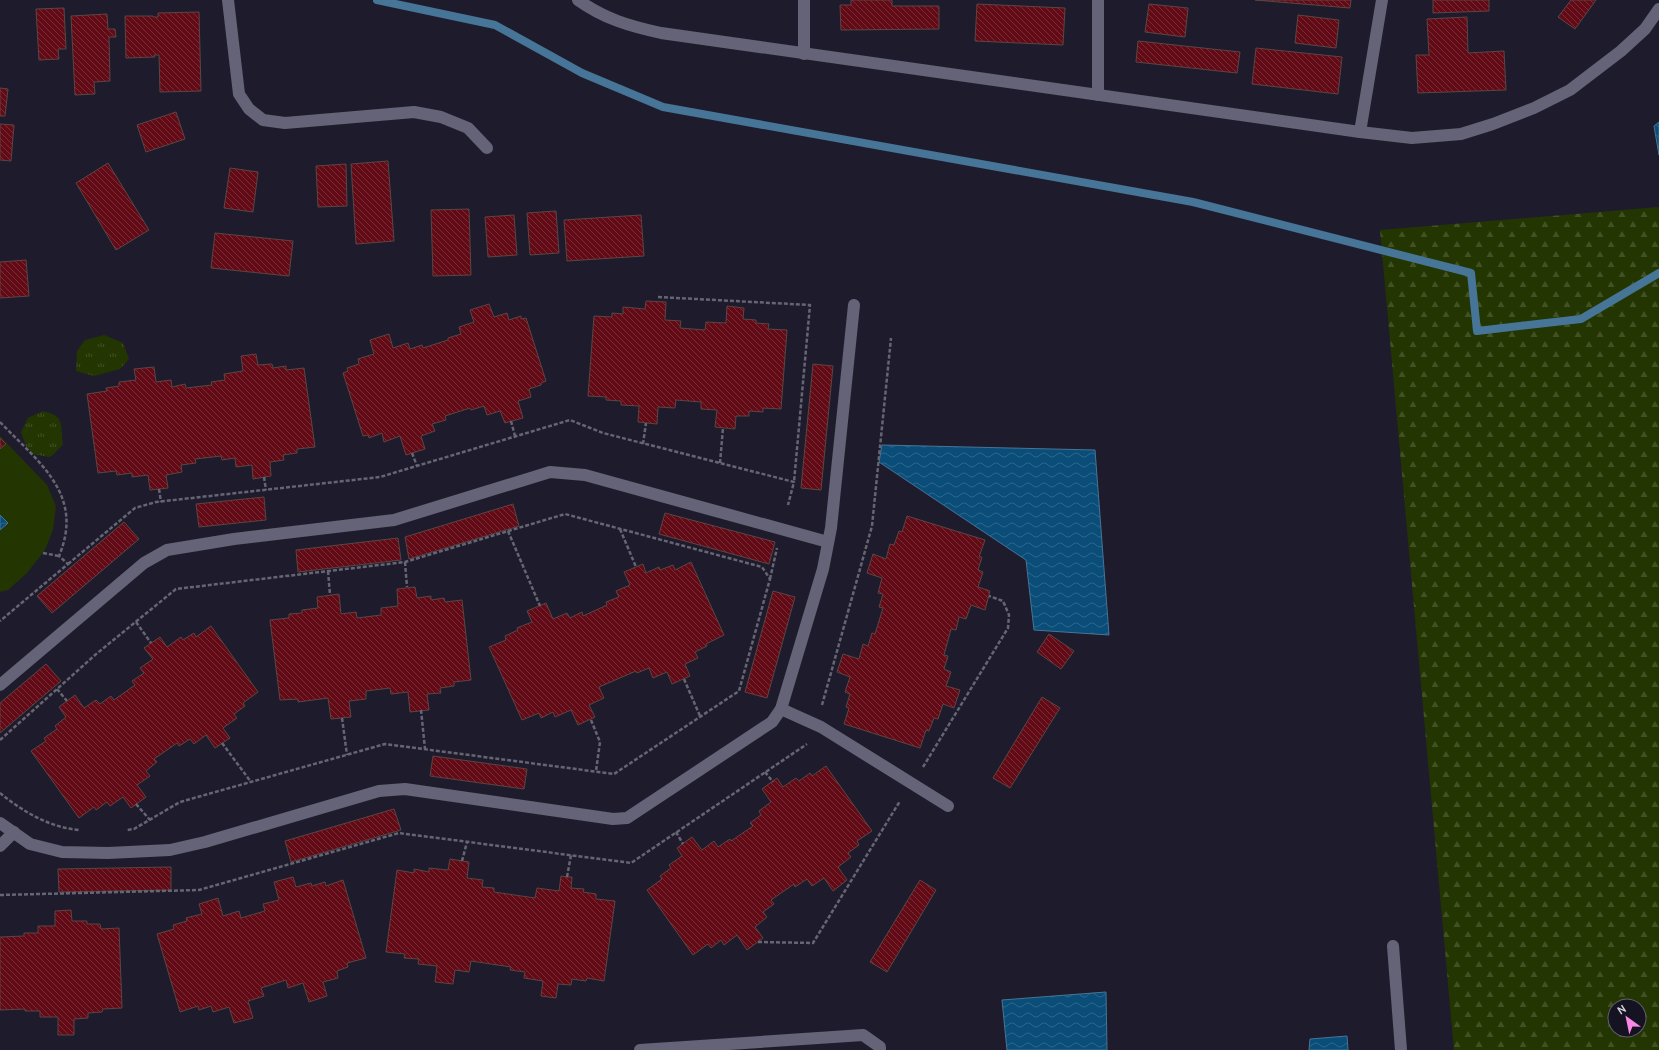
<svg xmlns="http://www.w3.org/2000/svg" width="1659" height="1050" viewBox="0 0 1659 1050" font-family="Cabin,sans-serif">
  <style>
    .forest { fill: url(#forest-firs); fill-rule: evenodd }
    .park { fill: url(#park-tufts) }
    .pitch { fill: #233500 }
    .water { fill: url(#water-waves); stroke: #467597 }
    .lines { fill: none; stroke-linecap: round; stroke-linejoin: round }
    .stream { stroke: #467597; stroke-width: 8 }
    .building { fill: url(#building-back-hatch); stroke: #5b4544 }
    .path { stroke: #666573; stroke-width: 2.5; stroke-dasharray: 4 2; stroke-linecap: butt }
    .minor { stroke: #646377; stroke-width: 12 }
  </style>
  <defs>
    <pattern id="forest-firs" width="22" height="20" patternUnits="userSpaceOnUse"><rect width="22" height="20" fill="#233500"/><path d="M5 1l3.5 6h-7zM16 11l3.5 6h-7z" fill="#425125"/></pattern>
    <pattern id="park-tufts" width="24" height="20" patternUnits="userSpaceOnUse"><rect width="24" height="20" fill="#233500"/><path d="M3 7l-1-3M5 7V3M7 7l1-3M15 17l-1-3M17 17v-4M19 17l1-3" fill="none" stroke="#425125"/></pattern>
    <pattern id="water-waves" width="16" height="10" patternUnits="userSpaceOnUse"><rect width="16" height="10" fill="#0a4d78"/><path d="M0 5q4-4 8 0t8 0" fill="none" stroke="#2d668b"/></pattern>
    <pattern id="building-back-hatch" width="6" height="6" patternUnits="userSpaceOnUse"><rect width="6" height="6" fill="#620b16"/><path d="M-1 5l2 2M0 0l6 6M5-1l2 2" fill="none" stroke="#782e37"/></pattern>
  </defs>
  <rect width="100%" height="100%" fill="#1e1c2c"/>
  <path class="forest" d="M 1659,207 L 1659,1050 L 1454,1050 L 1380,230 ZM 1615,1006 L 1639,1006 L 1639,1030 L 1615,1030 Z"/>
  <g class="park">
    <polygon points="104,335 123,343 129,359 120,369 94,376 76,371 77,351 85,340"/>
    <path d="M 43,411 C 65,416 60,424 63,444 L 53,455 L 49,457 L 33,454 L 26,446 L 21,432 L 28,418 Z"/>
  </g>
  <polygon class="pitch" points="0,436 47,485 56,506 53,530 45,550 27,573 8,590 0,592"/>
  <g class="water">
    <polygon points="1659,122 1659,155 1654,126"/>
    <polygon points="882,445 1095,450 1109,635 1034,630 1026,560 879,462"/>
    <polygon points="0,515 8,523 0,530"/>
    <polygon points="1106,992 1107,1050 1007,1050 1002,1000"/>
    <polygon points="1347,1036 1348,1050 1309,1050 1310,1039"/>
  </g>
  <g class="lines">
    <polyline class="stream" points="377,0 495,25 582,73 663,107 1193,202 1471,273 1477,331 1581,319 1659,273"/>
  </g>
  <g class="building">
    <polygon points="851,0 892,0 892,6 939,6 939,29 841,30 840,5 851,5"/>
    <polygon points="1255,0 1351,0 1350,8"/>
    <polygon points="1433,0 1489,0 1489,11 1433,13"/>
    <polygon points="1571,0 1596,0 1575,29 1558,17"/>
    <polygon points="977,4 1065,8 1063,45 975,41"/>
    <polygon points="1149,4 1188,8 1185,37 1145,32"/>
    <polygon points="64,8 66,49 58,49 59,59 39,60 36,9"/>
    <polygon points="199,12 201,91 160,92 159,55 154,55 155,57 126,58 125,16 153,16 153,17 158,17 158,13"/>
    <polygon points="107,14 108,29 115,29 116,37 109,37 110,81 94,82 95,94 75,95 71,16"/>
    <polygon points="1298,15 1339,20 1336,48 1295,43"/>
    <polygon points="1467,17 1468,53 1504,51 1506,90 1418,93 1416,55 1429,55 1427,19"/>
    <polygon points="1138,41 1240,52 1237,73 1136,62"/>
    <polygon points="1256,48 1342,57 1338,94 1252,84"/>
    <polygon points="0,88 8,89 5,116 0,116"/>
    <polygon points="176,112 185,139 146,152 137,125"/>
    <polygon points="0,124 14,125 11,161 0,160"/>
    <polygon points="388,161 394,241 356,244 351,164"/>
    <polygon points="108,163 149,230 116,250 76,183"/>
    <polygon points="346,164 347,206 318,207 316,166"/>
    <polygon points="230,168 258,172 253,212 224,208"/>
    <polygon points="469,209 471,275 433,276 431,210"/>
    <polygon points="556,211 559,253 530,255 527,213"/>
    <polygon points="514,215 517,255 488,257 485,217"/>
    <polygon points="641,215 644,256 567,261 564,220"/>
    <polygon points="215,233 293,241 289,276 211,268"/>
    <polygon points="26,260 29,296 0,298 0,262"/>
    <polygon points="646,301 666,302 665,320 681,321 680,328 705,330 706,322 726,323 727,306 744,308 743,319 756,320 756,323 769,324 768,329 787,330 781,409 763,408 763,412 749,411 749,416 736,416 735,429 715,427 717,410 701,409 701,402 676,400 675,408 658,407 657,424 638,422 639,406 621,405 621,401 606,400 606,397 588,396 594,316 612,317 612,313 623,314 623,307 645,309"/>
    <polygon points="489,304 494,317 507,313 509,320 521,316 521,319 526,318 546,381 541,383 541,385 529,389 531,397 518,401 523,418 505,423 500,411 487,415 484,406 471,410 470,408 445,416 446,420 432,424 435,431 421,436 425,449 406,455 400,436 384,442 382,433 369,438 368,435 363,436 343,373 348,371 347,368 359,364 358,359 374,354 370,340 389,334 393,348 408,343 410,349 422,345 423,348 448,340 448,338 461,334 459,327 474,322 470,310"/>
    <polygon points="256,354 258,365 272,364 273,368 286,366 286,370 304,368 315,447 297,449 297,453 283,455 284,460 270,462 271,476 253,479 252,465 236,467 235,458 222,460 221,456 195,459 196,463 181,465 182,472 166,475 168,488 150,490 148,475 132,477 132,473 117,475 116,471 98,473 87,394 107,391 106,388 119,386 119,382 136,380 134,369 154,367 156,382 171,380 172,387 185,384 186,388 212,385 211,382 225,380 224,374 243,371 241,356"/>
    <polygon points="813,364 833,366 821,490 801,488"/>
    <polygon points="0,438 6,444 0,449"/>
    <polygon points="264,497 266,520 199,527 196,504"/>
    <polygon points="513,504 519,526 409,559 405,537"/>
    <polygon points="665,513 775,542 769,564 659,534"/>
    <polygon points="907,516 985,540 979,557 982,557 978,570 983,572 978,587 990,591 985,610 971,605 966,619 959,617 956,630 951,629 944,655 948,656 944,669 951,672 946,686 960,690 954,708 943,704 938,719 934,718 929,731 926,730 920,748 844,724 849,708 846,707 850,694 845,692 850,677 837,672 843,654 859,659 863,644 868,646 872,633 875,634 883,608 879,607 883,594 878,593 882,578 867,573 873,554 886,559 890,544 894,545 899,531 902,532"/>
    <polygon points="124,522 139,539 52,613 37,596"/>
    <polygon points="398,538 401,560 298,572 296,550"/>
    <polygon points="691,562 724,635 706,644 707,646 695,652 698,658 685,664 690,676 672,684 667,672 653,678 649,668 637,673 636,671 599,687 604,698 589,705 595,717 578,725 571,710 555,717 553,712 541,718 539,713 522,720 489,647 506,640 505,636 518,630 517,628 532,622 527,611 546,603 553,619 567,613 570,618 582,612 583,616 607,605 606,602 619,597 616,591 630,585 624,572 643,564 646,573 659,567 660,570 673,565 675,570"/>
    <polygon points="415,587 417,598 431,596 431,600 444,598 445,602 462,600 471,680 454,682 454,686 440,688 441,693 427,694 429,710 410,712 408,692 391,694 390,688 366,691 366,699 349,701 351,717 331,719 328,698 298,702 298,699 280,700 270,620 289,618 289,614 302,613 302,610 318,608 317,597 339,594 341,614 356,612 357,618 381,615 381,608 398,606 397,589"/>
    <polygon points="773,591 795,597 767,698 745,692"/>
    <polygon points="211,626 258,692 243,703 245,706 234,714 237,718 223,728 230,738 215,748 206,735 194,744 190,739 179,746 177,743 154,759 157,762 146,771 150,776 137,785 146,797 131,808 123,797 110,806 107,802 96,810 94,807 79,818 31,751 46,741 44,738 57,729 55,726 66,717 59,707 75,695 84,708 96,700 100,704 111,696 114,700 135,685 132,681 144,673 140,668 153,659 144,648 160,637 167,647 181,637 183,640 194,633 196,637"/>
    <polygon points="1049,634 1074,651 1061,669 1037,652"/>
    <polygon points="46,664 61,681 0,733 0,703"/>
    <polygon points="1042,697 1060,708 1010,788 993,778"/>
    <polygon points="433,756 527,769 524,789 430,776"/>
    <polygon points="826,766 872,831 857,841 859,845 848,853 851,857 838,867 847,880 833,891 824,878 812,886 807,879 795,887 794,884 771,900 774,904 763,912 767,917 755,927 763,938 747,950 737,935 724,945 721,940 711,948 708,944 693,955 647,890 662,879 660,876 671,868 669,865 682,856 677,848 692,837 702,850 714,841 718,847 730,839 731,841 753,826 750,823 761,815 759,811 771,802 762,789 777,778 783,787 796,778 799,781 810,773 812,776"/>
    <polygon points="394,809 401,830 291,862 285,841"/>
    <polygon points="450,859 469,862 467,878 483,880 482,887 494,888 494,892 535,898 537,888 559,891 561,876 567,877 572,877 571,888 584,889 583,892 596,894 596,899 615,901 604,981 587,978 586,981 572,979 571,985 558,984 556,998 541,996 543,981 524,978 525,972 510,970 511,967 471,961 469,972 455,970 453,984 435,982 437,966 418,964 419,959 404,958 405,954 386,952 397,870 414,873 414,869 429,872 429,868 448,870"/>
    <polygon points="171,867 171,890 59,892 58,869"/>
    <polygon points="293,877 296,887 311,883 312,886 325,882 326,886 343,880 366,958 347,963 348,967 337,971 338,978 323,982 327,996 309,1002 303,983 288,988 286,980 261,988 264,996 248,1001 253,1018 234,1023 229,1007 213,1012 211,1006 199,1010 198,1006 180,1012 157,934 174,929 173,925 187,921 186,918 202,914 199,904 218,898 223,916 239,911 241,918 265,911 263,904 279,900 274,882"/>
    <polygon points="920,880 936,890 887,972 870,962"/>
    <polygon points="71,910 72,921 87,921 87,924 100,924 101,929 119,928 122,1008 103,1009 102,1012 88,1013 88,1018 74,1019 74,1035 58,1035 58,1017 40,1017 40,1011 25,1011 25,1009 0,1010 0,937 24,936 24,933 38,933 38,926 55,926 55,911"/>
  </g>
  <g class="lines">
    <g class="path">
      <polyline points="658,297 810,305 794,482"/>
      <polyline points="511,421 515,436"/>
      <path d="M 0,422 C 38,462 85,494 59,556 L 68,564 L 0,621"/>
      <polyline points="643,444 646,423"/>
      <polyline points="412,453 417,466"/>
      <polyline points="720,463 723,428"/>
      <polyline points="264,477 266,490"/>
      <polyline points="159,489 161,502"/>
      <polyline points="620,529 636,567"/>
      <polyline points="508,531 540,606"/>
      <polyline points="43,553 59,556"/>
      <polyline points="405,562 407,587"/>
      <polyline points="68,564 135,508 156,502 380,477 570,420 603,433 794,482 788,505"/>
      <polyline points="328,571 330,595"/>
      <polyline points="770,579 777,548"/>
      <polyline points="136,622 151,643"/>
      <polyline points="684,679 700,716"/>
      <polyline points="57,689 67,701"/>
      <polyline points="822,705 872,526 891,338"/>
      <polyline points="421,710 425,749"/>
      <polyline points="342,718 347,755"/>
      <polyline points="591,720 600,742 596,771"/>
      <polyline points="0,740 95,655 176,589 405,562 565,514 762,567 770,579 739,691 614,774 385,744 180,802 134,829 127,830"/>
      <polyline points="222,743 251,782"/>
      <polyline points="923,767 1008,628 1009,615 1003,601 989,596"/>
      <polyline points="765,772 773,782"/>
      <path d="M 0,793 C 22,811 50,828 80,830"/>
      <polyline points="136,804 150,820"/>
      <polyline points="676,832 683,844"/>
      <polyline points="462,861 467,842"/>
      <polyline points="567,877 571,855"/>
      <polyline points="0,895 199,890 399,833 631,863 807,744"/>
      <polyline points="758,942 813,943 900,801"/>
    </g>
    <g class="minor">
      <polyline points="228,0 239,94 249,109 263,120 285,123 414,112 441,117 468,128 487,148"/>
      <path d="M 578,0 C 605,19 629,26 661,33 L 1360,132 L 1412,138 L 1461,134 L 1493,124 L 1534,108 L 1570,90 L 1621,51 L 1645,29 L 1659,9"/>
      <polyline points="804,54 804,0"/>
      <polyline points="1098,95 1098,0"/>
      <polyline points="1360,132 1382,0"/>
      <polyline points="0,685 144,563 167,550 234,539 394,520 550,472 585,475 828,542"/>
      <polyline points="781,709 821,727 948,806"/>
      <polyline points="0,823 30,844 62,852 108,853 170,850 205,842 379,791 405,789 613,819 627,818 772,722 781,709 823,569 831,528 854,305"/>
      <polyline points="0,846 14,832"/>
      <polyline points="1393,946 1401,1050"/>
      <polyline points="640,1050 863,1035 880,1047 880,1050"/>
    </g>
  </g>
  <g transform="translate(1627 1018) rotate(327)"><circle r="19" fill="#151322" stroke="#61606d"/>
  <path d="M0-3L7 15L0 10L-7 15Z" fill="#fb87e5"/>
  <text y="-6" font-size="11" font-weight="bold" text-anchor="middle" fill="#d3d3de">N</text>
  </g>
</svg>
